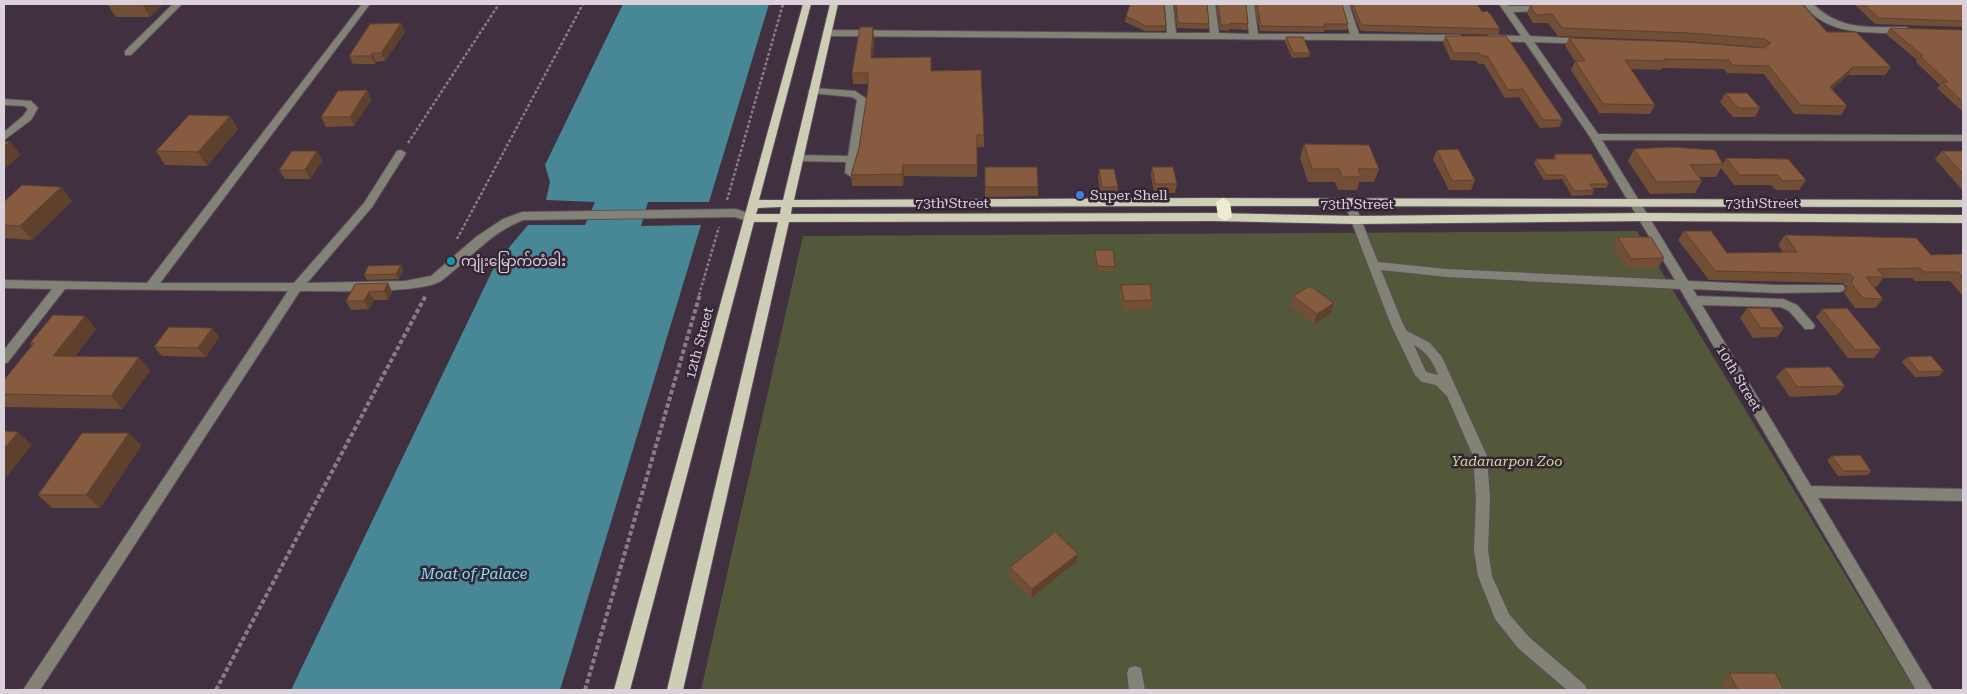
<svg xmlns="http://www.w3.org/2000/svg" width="1967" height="694" viewBox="0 0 1967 694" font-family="'Roboto Serif','Noto Sans Myanmar',serif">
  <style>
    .green { fill: #54583b }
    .water { fill: #488896 }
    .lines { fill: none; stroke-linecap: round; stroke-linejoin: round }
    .minor-casing { stroke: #5c4d5c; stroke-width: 2 }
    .major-casing { stroke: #5c4d5c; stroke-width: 2 }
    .highway-casing { stroke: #5c4d5c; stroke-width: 1 }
    .path-far1 { stroke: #897c89; stroke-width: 2.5; stroke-dasharray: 3 2; stroke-linecap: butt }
    .path { stroke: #897c89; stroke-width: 4; stroke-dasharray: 4.5 2.5; stroke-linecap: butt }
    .minor { fill: #828277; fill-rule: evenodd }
    .major { fill: #ceceb7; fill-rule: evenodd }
    .highway { fill: #ececd0; fill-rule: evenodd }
    .wall { fill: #734e37 }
    .shaded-wall { fill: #5e402d }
    .building { fill: #865b40; stroke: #5e402d }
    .shop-dot { fill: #3f7fe0; stroke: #352636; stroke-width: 2 }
    .culture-dot { fill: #0f9aa8; stroke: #352636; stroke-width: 2 }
    .labels { text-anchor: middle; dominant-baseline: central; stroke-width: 5; stroke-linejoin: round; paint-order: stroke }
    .poi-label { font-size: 14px; fill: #dbd1db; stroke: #352636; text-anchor: start }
    .street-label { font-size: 14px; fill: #dbd1db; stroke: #352636 }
    .park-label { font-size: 14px; font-style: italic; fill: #d2dc90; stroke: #352636 }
    .water-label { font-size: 15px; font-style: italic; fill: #7ee2f9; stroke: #352636 }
  </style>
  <rect width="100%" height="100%" fill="#403040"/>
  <polygon class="green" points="1637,231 1915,690 701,690 803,236"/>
  <polygon class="water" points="623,4 769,4 709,202 648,202 641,226 701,225 560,690 291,690 496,263 528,225 585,225 595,202 546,200 550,182 545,165"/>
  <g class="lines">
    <defs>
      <g id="minor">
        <polygon points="173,4 182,4 131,55 125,55 125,51"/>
        <path d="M 362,4 L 370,4 L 160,283 L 294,283 L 364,203 L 397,151 L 401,150 L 406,153 L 372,207 L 307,283 L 405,281 L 431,276 L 476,237 L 503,219 L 522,212 L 736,209 L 754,215 L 756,218 L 750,222 L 735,217 L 523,220 C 490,233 469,260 441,281 C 421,294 328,291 300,291 L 40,690 L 23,690 L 288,291 L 65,289 L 8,362 L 4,364 L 4,350 L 52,289 L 4,288 L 4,280 L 147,283 Z"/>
        <polygon points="1165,4 1173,4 1176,33 1210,33 1207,4 1215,4 1219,33 1249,34 1246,4 1254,4 1258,34 1350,34 1341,4 1349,4 1359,34 1460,35 1465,38 1460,41 828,36 823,33 828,30 1167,33"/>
        <path d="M 1499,4 L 1507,4 L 1509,6 L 1529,6 L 1532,4 L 1540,4 L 1535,11 L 1513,12 L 1530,36 L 1588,39 L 1588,43 L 1585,44 L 1534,42 L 1598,134 L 1963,135 L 1963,141 L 1602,140 L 1688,281 L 1776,285 L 1843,285 L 1845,288 L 1843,291 L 1839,292 L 1776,293 L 1693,289 L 1697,296 L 1783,299 L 1797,305 L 1813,323 L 1815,326 L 1813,329 L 1805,329 L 1789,311 L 1781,307 L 1702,305 L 1811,486 L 1963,489 L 1963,501 L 1818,498 L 1933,690 L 1916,690 L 1680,289 L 1447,277 L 1381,270 L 1403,324 L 1407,331 L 1430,343 L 1442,357 L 1487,456 L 1490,499 L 1488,550 L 1492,576 L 1509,614 L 1530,638 L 1585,685 L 1587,690 L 1567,690 L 1518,648 L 1495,619 L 1478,576 L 1474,550 L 1476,499 L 1473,456 L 1447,396 L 1436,385 L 1422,382 L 1415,375 L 1391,325 L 1344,202 L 1349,198 L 1354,202 L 1378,262 L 1447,269 L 1675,280 L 1590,137 L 1525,42 L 1490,41 L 1485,38 L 1490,35 L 1521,36 ZM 1414,345 C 1427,352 1433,362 1438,375 L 1426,372 Z"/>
        <path d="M 1804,4 L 1813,4 C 1841,31 1869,27 1906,27 L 1911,30 C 1905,35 1896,33 1888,33 C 1858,33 1822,31 1804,4 Z"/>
        <polygon points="813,88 855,91 867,99 858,159 854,175 850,176 845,173 846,162 797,161 792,158 797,155 848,156 857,100 852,97 810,93 808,91"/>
        <polygon points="4,99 31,101 38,108 31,120 4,140 4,132 23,116 28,109 24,106 4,105"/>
        <polygon points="1135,666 1141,668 1145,690 1129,690 1127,673 1129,668"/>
      </g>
      <path id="major" d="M 803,4 L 811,4 L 759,200 L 783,200 L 830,4 L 838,4 L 794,200 L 1210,198 L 1963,200 L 1963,207 L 1210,206 L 792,207 L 791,214 L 1213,213 L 1356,216 L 1644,213 L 1963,215 L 1963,223 L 1644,221 L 1356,224 L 1213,221 L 789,222 L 683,690 L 667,690 L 778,222 L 754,222 L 630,690 L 614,690 ZM 781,207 L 780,214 L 756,214 L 758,208 Z"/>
      <polygon id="highway" points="1223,198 1230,202 1232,217 1225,221 1218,217 1216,202"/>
    </defs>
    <use href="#minor" class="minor-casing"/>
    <use href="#major" class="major-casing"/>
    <use href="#highway" class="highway-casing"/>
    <g class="path-far1">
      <polyline points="408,143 499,4"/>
      <polyline points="727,200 783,4"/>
      <polyline points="457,239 583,4"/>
      <polyline points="699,295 719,227"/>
    </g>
    <g class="path">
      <polyline points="216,690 426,295"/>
      <polyline points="585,690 700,294"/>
    </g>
    <use href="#minor" class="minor"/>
    <use href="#major" class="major"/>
    <use href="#highway" class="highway"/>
  </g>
  <g class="wall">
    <polygon points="107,4 163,4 150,17 116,17"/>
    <polygon points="1174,4 1207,4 1209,24 1208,29 1177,28"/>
    <polygon points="1216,4 1246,4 1248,24 1247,30 1229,29 1229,31 1220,30"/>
    <polygon points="1254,4 1342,4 1348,24 1347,30 1324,30 1324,32 1260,31"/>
    <polygon points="1350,4 1477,4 1482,12 1500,29 1498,35 1363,31 1360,30"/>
    <polygon points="1854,4 1963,4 1963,27 1875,24"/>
    <polygon points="1530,5 1827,32 1891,67 1885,75 1848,75 1832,89 1847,106 1841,115 1794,114 1764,74 1727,73 1724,69 1662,68 1661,70 1631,69 1655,105 1650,114 1599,113 1571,70 1575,61 1565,46 1569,38 1761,48 1759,47 1684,41 1558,36 1548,23 1533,23 1527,13"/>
    <polygon points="1126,16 1166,26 1165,31 1145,31 1125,22"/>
    <polygon points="401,23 405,32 385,61 376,62 375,64 353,64 349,56"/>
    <polygon points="1890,28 1963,30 1963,112 1937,88 1940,85 1916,62 1917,60 1886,34"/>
    <polygon points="1445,36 1506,36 1563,120 1559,127 1540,128 1519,97 1505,98 1484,64 1479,64 1476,61 1451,60 1443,43"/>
    <polygon points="1286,37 1310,53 1309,57 1292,58 1285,42"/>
    <polygon points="874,38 873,58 932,71 984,135 984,147 977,147 977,177 904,176 903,186 852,186 851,175 859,148 868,88 868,84 853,84 852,73"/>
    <polygon points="367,90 371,100 354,126 326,127 321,117"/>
    <polygon points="1725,93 1760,108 1755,117 1733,117 1720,102"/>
    <polygon points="230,116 238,129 207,166 165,165 156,151"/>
    <polygon points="1304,144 1379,169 1374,182 1359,182 1357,190 1338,190 1335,182 1308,182 1300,158"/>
    <polygon points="1634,149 1723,164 1726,158 1806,180 1799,190 1776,190 1771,185 1734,185 1721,168 1716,177 1699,177 1702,181 1695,193 1650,194 1628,161"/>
    <polygon points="1437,150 1475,180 1471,190 1449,190 1433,159"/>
    <polygon points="1942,151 1963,151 1963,191 1935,159"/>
    <polygon points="1555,154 1609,184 1606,188 1593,188 1594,190 1592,195 1572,196 1562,179 1544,180 1534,164 1536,159 1553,159"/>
    <polygon points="323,160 310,179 285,179 279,170"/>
    <polygon points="985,167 1038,187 1038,196 985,197"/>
    <polygon points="1152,167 1177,184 1175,193 1154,193 1151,176"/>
    <polygon points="1099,169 1118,187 1117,197 1101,197 1098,179"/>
    <polygon points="61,187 72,201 32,240 4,238 4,225"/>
    <polygon points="1684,231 1727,253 1783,252 1778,245 1785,235 1931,255 1963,254 1963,296 1950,281 1915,281 1912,278 1883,278 1877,287 1874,287 1883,299 1875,308 1855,308 1844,293 1847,287 1843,283 1709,280 1678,240"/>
    <polygon points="1618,237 1664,258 1658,268 1626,268 1613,247"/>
    <polygon points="1095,250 1115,267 1114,271 1097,271 1095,255"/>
    <polygon points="401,265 403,270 399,279 367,280 364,275"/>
    <polygon points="388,283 392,292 388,300 374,300 369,309 351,310 346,301"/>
    <polygon points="1121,285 1152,300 1151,310 1123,310 1120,294"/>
    <polygon points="1293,296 1334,303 1331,313 1314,324 1290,306"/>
    <polygon points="1747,308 1784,328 1777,337 1753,338 1740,318"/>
    <polygon points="1822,309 1881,349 1874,358 1848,358 1816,317"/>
    <polygon points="85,316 96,329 75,356 150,370 122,409 6,407 4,405 4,380 32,346 30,343"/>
    <polygon points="212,328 219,337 206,357 162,356 154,347"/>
    <polygon points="1907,357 1944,371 1939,376 1915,377 1902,362"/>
    <polygon points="1784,368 1845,386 1837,395 1790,397 1776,377"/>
    <polygon points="129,433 141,446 100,508 52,508 38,495"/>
    <polygon points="1832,456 1871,471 1867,475 1838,476 1827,460"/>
    <polygon points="1076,562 1031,598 1009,576 1010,567"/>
    <polygon points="1729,673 1784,690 1725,690 1721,682"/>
  </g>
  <g class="shaded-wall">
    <polygon points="142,4 163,4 150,17"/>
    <polygon points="401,23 405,32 385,61 381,53"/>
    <polygon points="873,27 874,38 872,69 871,58"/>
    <polygon points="372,53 376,62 375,64 371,56"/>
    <polygon points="1853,67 1848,75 1824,96 1830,87"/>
    <polygon points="367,90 371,100 354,126 350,117"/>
    <polygon points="230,116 238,129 207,166 198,152"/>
    <polygon points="10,142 21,155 4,169 4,146"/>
    <polygon points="317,151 323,160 310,179 305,170"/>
    <polygon points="903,165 904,176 903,186 902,174"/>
    <polygon points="61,187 72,201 32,240 20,226"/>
    <polygon points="401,265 403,270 399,279 396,274"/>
    <polygon points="388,283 392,292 388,300 384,291"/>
    <polygon points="369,292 374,300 369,309 364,301"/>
    <polygon points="1334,303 1331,313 1314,324 1317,314"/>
    <polygon points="85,316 96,329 65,369 53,356"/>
    <polygon points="212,328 219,337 206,357 198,348"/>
    <polygon points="139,357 150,370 122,409 111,396"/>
    <polygon points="18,432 32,445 4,480 4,449"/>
    <polygon points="129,433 141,446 100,508 86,495"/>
    <polygon points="1078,554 1076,562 1031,598 1032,589"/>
  </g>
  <g class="building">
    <polygon points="1130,4 1164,4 1166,26 1146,26 1126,16"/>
    <polygon points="1176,4 1207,4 1209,24 1178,23"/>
    <polygon points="1218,4 1246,4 1248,24 1230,23 1230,25 1221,25"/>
    <polygon points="1257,4 1342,4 1348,24 1324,24 1325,27 1261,26"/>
    <polygon points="1353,4 1477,4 1482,12 1487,11 1491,15 1500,29 1364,25 1361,25"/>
    <polygon points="1540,4 1802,4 1827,32 1856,32 1891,67 1853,67 1830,87 1847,106 1800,105 1769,66 1732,65 1729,60 1664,59 1666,61 1625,60 1655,105 1603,104 1575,61 1585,61 1569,38 1688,42 1764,48 1771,43 1764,39 1689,33 1562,28 1552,14 1536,15 1530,5"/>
    <polygon points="1864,4 1963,4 1963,21 1879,18"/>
    <polygon points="401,23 381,53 372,53 371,56 349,56 370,24"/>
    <polygon points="860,27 873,27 871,58 931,57 931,71 981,70 984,135 977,135 977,165 903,165 902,174 851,175 859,148 868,88 868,73 852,73"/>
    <polygon points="1890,28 1963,30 1963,102 1942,82 1948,82 1920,56 1923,56"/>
    <polygon points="1445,36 1506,36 1563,120 1543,120 1523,89 1508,90 1487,56 1482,56 1479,53 1454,53"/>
    <polygon points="1286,37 1303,37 1310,53 1293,53"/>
    <polygon points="367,90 350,117 321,117 338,91"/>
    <polygon points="1725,93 1747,93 1760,108 1738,108"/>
    <polygon points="189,115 230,116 198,152 156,151"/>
    <polygon points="4,141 10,142 4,146"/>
    <polygon points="1304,144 1369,145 1379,169 1358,169 1361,177 1342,177 1339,169 1312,169"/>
    <polygon points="1670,147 1715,150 1723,164 1690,165 1702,181 1657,182 1634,149"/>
    <polygon points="1458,149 1475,180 1452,181 1437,150"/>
    <polygon points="292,151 317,151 305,170 279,170"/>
    <polygon points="1942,151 1963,151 1963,174"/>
    <polygon points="1555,154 1591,154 1609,184 1590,184 1594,190 1574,191 1564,175 1546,175 1536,159 1556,159"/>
    <polygon points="1726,158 1788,159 1806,180 1782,181 1778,175 1740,175"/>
    <polygon points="985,167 1037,167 1038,187 985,187"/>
    <polygon points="1152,167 1173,167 1177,184 1155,184"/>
    <polygon points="1099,169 1114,169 1118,187 1102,187"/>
    <polygon points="22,185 61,187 20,226 4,225 4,202"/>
    <polygon points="1684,231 1711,231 1727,253 1797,252 1785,235 1916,238 1931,255 1963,254 1963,277 1958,272 1923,272 1920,268 1877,269 1884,277 1866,277 1883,299 1863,298 1851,283 1854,278 1850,274 1715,271"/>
    <polygon points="1618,237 1651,237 1664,258 1631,259"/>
    <polygon points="1095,250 1113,250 1115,267 1097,266"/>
    <polygon points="401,265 396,274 364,275 368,266"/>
    <polygon points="388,283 384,291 369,292 364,301 346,301 355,284"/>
    <polygon points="1150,284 1152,300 1124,301 1121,285"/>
    <polygon points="1310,286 1334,303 1317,314 1293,296"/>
    <polygon points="1747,308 1770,308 1784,328 1761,328"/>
    <polygon points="1847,308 1881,349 1855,350 1822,309"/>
    <polygon points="53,315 85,316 53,356 139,357 111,396 4,394 4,380 34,343 30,343"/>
    <polygon points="169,327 212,328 198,348 154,347"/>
    <polygon points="1931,356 1944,371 1919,372 1907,357"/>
    <polygon points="1830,367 1845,386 1797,387 1784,368"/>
    <polygon points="4,431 18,432 4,449"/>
    <polygon points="82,433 129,433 86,495 38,495"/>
    <polygon points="1860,455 1871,471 1843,471 1832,456"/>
    <polygon points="1055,532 1078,554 1032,589 1010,567"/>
    <polygon points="1729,673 1775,673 1784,690 1738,690"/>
  </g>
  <circle class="shop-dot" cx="1080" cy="195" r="5"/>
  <circle class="culture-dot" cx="451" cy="261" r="5"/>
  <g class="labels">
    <g class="poi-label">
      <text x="1090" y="195">Super Shell</text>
      <text x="461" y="261">ကျုံးမြောက်တံခါး</text>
    </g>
    <g class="street-label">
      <text x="952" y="203">73th Street</text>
      <text x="1762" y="203">73th Street</text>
      <text x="1357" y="204">73th Street</text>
      <text transform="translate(699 343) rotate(-75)">12th Street</text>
      <text transform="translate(1739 378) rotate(59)">10th Street</text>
    </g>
    <g class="park-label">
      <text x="1507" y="461">Yadanarpon Zoo</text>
    </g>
    <g class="water-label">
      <text x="474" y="574">Moat of Palace</text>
    </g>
  </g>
  <rect width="1967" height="694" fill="none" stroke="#dbd1db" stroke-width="10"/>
</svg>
